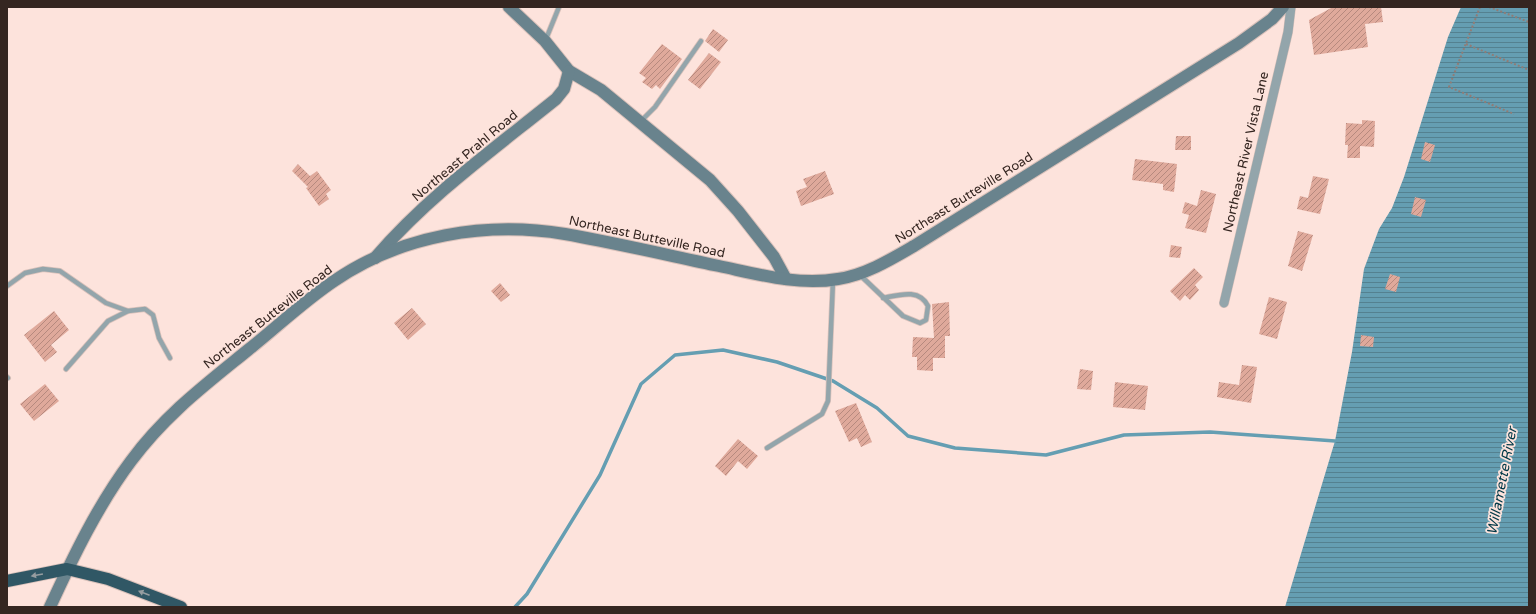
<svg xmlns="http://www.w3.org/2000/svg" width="1536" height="614" viewBox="0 0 1536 614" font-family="'Varela Round',sans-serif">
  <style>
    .water { fill: url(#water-rules) }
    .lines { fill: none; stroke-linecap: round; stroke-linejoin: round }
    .stream { stroke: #659eb2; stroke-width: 3.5 }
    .building { fill: url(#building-hatch) }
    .lane-casing { stroke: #d9c1ba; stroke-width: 6 }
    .street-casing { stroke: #d9c1ba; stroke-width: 10 }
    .secondary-casing { stroke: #d9c1ba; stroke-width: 14 }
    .highway-casing { stroke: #d9c1ba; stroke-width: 14 }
    .path { stroke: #907c76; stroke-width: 2; stroke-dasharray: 2 2; stroke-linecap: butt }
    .lane { stroke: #93a5ab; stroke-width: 4.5 }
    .street { stroke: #93a5ab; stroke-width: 9 }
    .secondary { stroke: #69838d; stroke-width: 12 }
    .highway { stroke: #305765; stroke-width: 12 }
    .oneway { fill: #969da0 }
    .labels { text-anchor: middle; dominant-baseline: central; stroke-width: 3.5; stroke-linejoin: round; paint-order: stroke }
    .street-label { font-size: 13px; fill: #352621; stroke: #fde3dc }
    .water-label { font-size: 14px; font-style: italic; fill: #013847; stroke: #fde3dc }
  </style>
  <defs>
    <pattern id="water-rules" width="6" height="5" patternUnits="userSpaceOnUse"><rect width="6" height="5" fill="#659eb2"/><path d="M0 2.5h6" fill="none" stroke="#548190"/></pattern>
    <pattern id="building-hatch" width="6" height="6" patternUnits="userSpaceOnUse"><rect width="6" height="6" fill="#dfa99b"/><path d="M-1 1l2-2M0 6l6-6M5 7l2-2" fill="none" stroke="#b6897e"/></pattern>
  </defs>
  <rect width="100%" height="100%" fill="#fde3dc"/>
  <polygon class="water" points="1461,7 1529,7 1529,607 1285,607 1335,441 1352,352 1364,269 1379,229 1392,208 1404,177 1448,37"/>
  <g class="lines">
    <polyline class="stream" points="515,607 527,594 600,475 641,384 675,355 723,350 777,362 833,381 877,408 908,436 955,448 1046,455 1124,435 1210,432 1335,441"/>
  </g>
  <g class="building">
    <polygon points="1333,7 1381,7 1383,22 1365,24 1368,47 1314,55 1309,20"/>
    <polygon points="713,29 728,40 719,52 705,41"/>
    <polygon points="662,44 682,59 660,89 656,85 652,89 642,82 646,78 639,73"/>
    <polygon points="709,53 721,62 700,89 688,80"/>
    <polygon points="1362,120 1375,121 1374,147 1360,146 1360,158 1347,158 1348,145 1345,145 1346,123 1362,124"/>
    <polygon points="1176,136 1191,136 1191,150 1175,150"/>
    <polygon points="1425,142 1435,145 1430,162 1421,159"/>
    <polygon points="1135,159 1177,164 1174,192 1163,190 1163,184 1132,180"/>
    <polygon points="298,164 310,176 317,171 331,190 326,194 329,199 319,206 306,188 308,187 292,171"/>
    <polygon points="825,171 834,194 801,206 796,191 807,187 803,179"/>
    <polygon points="1313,176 1329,179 1320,214 1297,209 1300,196 1308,198"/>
    <polygon points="1201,190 1216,194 1206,233 1185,228 1189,215 1182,213 1185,202 1197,206"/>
    <polygon points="1415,197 1426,200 1421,217 1411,214"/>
    <polygon points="1298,231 1313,235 1302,271 1288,266"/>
    <polygon points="1171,245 1182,247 1180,258 1169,257"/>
    <polygon points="1194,268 1203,277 1195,285 1199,290 1190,300 1185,295 1180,301 1170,291"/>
    <polygon points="1390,274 1400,277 1396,292 1385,289"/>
    <polygon points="500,283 510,295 501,302 491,291"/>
    <polygon points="1269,297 1287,302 1277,339 1259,334"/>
    <polygon points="949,302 950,336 945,336 945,358 933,358 933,371 917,370 917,357 912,357 913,337 934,338 932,304"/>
    <polygon points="412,308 426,324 408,340 394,323"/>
    <polygon points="54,311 69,330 51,345 57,352 45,362 24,335"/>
    <polygon points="1361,335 1374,337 1373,347 1360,346"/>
    <polygon points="1242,365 1257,367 1251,403 1217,397 1219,382 1239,385"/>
    <polygon points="1080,369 1093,371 1091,390 1077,389"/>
    <polygon points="1115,382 1148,386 1145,410 1113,407"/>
    <polygon points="45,384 59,401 34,421 20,404"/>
    <polygon points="856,403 872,442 861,447 857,438 849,442 835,411"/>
    <polygon points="738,439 758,456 747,469 738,461 726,476 715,466"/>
  </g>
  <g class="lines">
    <defs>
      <g id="lane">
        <polyline points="546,39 559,7"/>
        <polyline points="641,121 655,107 701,41"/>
        <path d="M 860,275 L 903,316 L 920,323 L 926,320 L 928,306 C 919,288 899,295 883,298"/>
        <polyline points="7,286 25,273 43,269 60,271 106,303 128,311"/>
        <polyline points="66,369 108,321 128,311 145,309 153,315 159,338 170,358"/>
        <polyline points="7,377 8,378"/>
        <polyline points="767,448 822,414 828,401 833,280"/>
      </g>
      <polyline id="street" points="1224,303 1288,32 1291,7"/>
      <g id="secondary">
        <polyline points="509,7 545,41 569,71 601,90 710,180 738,211 774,257 786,279"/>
        <path d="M 375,258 C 427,197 494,149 556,99 L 564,89 L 569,71"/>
        <path d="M 50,607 C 73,557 98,505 131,461 C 165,415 205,385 248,350 C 277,327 304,301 334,281 C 401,235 486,221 565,234 C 616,243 667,255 719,266 C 757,274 798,286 838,279 C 865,275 890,260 914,246 L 1239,43 L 1272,19 L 1283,7"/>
      </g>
      <polyline id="highway" points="7,581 67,569 108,579 181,607"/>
    </defs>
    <use href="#lane" class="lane-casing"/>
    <use href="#street" class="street-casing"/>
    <use href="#secondary" class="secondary-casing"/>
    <use href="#highway" class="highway-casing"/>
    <g class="path">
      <polyline points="1480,7 1449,87 1514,114"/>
      <polyline points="1489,7 1529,22"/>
      <polyline points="1466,44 1529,70"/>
    </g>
    <use href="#lane" class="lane"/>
    <use href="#street" class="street"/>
    <use href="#secondary" class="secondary"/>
    <use href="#highway" class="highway"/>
  </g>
  <defs><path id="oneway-solid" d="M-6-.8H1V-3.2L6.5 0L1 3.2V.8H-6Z"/></defs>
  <g class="oneway">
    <use href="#oneway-solid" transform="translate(37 575) rotate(170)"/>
    <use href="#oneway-solid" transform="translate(144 593) rotate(-159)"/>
  </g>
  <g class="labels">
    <g class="street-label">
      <text transform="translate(1246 152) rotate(-77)">Northeast River Vista Lane</text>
      <text transform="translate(465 156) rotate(-40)">Northeast Prahl Road</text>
      <text transform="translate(964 198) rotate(-32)">Northeast Butteville Road</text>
      <text transform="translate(647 237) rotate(12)">Northeast Butteville Road</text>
      <text transform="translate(268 317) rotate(-38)">Northeast Butteville Road</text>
    </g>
    <g class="water-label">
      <text transform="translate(1502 481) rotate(-79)">Willamette River</text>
    </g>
  </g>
  <rect width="1536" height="614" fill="none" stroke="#352621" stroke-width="16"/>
</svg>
